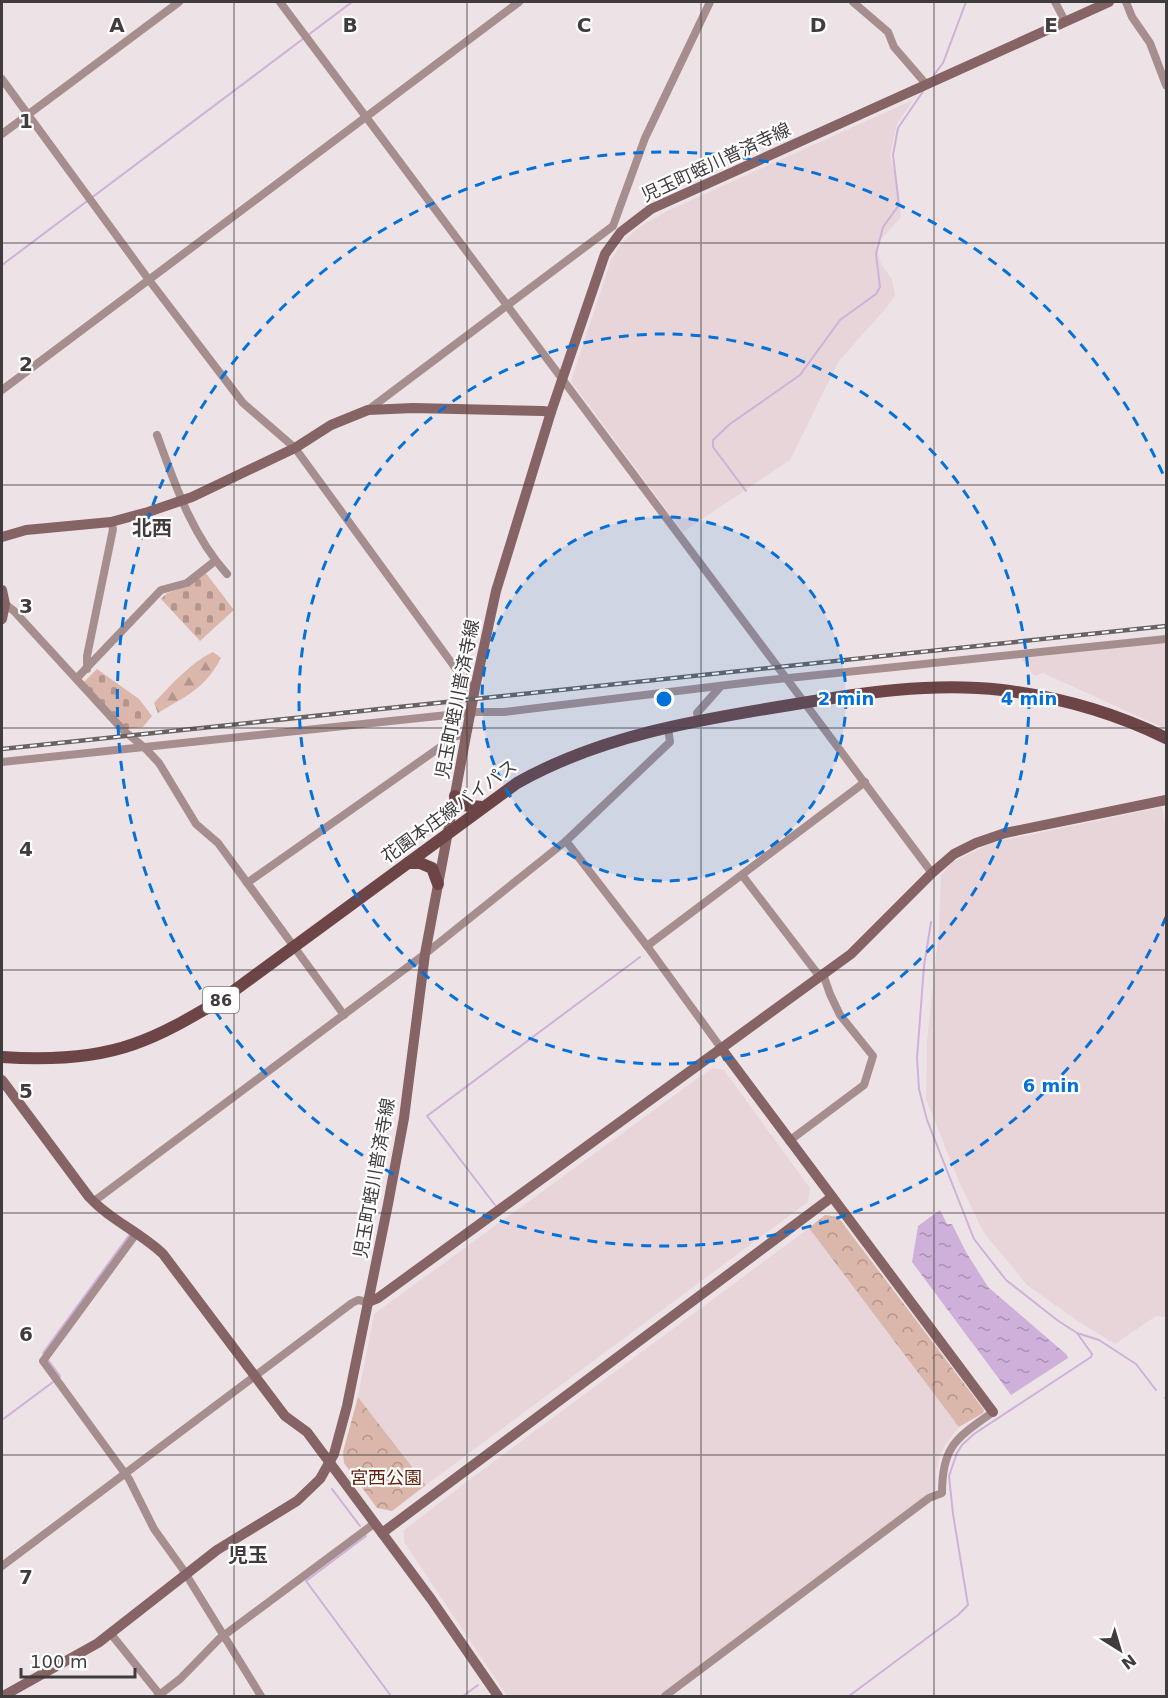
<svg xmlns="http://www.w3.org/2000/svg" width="1168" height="1698" viewBox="0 0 1168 1698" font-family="'DejaVu Sans','Noto Sans JP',sans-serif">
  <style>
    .built { fill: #e7d5da }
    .forest { fill: url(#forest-firs) }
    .cemetery { fill: url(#cemetery-stones) }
    .park { fill: url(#park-crowns) }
    .water { fill: url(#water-ripples) }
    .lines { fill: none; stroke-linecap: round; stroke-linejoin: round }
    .stream { stroke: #ceb0da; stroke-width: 2 }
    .street { stroke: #a68e8e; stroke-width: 8 }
    .secondary { stroke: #866364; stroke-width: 10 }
    .primary { stroke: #6e4546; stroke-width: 12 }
    .rail-casing { stroke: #686264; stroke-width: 4.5 }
    .rail { stroke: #fff; stroke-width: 2; stroke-dasharray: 7; stroke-linecap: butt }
    .grid { fill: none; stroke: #403c3d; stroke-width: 1.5; stroke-opacity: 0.55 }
    .ring { fill: none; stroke: #0471d9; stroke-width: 3; stroke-dasharray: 10 8 }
    .labels { text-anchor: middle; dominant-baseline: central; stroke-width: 4.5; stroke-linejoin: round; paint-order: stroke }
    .shield { fill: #fff; stroke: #797677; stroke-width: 1.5 }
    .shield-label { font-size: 16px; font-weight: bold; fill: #403c3d }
    .street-label { font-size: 18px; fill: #403c3d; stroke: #fff }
    .park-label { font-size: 18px; fill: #61230d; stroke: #fff }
    .neighbourhood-label { font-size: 20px; font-weight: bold; fill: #403c3d; stroke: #fff }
    .grid-label { font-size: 20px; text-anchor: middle; font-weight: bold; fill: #403c3d; stroke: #fff; stroke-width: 4.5; stroke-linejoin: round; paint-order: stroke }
    .centre { fill: #0471d9; stroke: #fff; stroke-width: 3 }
    .ring-label { font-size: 18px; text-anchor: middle; font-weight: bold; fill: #0471d9; stroke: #fff; stroke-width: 4.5; stroke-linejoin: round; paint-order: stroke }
  </style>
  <defs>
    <pattern id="forest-firs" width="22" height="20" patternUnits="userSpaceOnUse" patternTransform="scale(1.5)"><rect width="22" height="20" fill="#dab6ab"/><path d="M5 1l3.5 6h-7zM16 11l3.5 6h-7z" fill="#b2958c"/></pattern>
    <pattern id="cemetery-stones" width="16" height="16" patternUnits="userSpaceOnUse" patternTransform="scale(1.5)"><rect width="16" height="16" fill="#dab6ab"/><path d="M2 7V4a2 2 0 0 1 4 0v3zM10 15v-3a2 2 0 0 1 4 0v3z" fill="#b2958c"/></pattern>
    <pattern id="park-crowns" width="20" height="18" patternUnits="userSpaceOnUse" patternTransform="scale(1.5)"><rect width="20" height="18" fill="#dab6ab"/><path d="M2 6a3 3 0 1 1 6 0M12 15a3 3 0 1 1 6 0" fill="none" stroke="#b2958c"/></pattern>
    <pattern id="water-ripples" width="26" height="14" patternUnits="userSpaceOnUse" patternTransform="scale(1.5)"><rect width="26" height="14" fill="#ceb0da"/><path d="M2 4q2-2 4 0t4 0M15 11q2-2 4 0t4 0" fill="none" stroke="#a990b2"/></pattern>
  </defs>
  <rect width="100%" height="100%" fill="#ede3e6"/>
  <g class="built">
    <polygon points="913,100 897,124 890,155 898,188 901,217 876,245 881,264 892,279 895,295 887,307 839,361 790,460 683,532 571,381 611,260 620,245 639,227 669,210"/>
    <polygon points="1166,643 1166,729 1043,673 1034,676 1021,658"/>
    <polygon points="1162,807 1166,830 1166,1317 1156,1316 1115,1344 1079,1322 1027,1285 984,1233 960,1184 926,1099 927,1041 939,928 941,875 953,862 991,843"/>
    <polygon points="712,1068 724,1070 810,1188 808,1202 426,1485 358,1397 374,1314"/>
    <polygon points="809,1228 959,1427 946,1444 941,1453 936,1470 936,1490 658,1696 507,1696 404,1542 404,1530 481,1471"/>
  </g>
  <path class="forest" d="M 213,652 L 221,658 C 204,690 187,695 158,713 L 154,703 C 171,685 190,663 213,652 Z"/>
  <g class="cemetery">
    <polygon points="205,572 234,610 200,641 161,599 167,593 187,587"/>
    <polygon points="97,669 139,699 152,716 143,727 126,729 83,683"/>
  </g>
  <g class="park">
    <polygon points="825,1215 838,1217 984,1410 983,1413 959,1427 809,1228"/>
    <polygon points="358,1397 426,1485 392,1511 377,1508 344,1463 343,1452"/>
  </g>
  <polygon class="water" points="940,1210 947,1224 952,1224 966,1252 988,1287 1067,1355 1068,1358 1011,1395 912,1262 918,1226"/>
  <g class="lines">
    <g class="stream">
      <polyline points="934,75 943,63 966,2"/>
      <polyline points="2,265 352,2"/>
      <polyline points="746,491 713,447 713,440 730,424 800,375 840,320 876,294 880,287 876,254 883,227 899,205 893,155 898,128 924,90"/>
      <polyline points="931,922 924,966 917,1058 919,1089 927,1120 974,1239 1006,1280 1057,1320 1077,1333 1099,1340 1136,1364 1156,1390"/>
      <polyline points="495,1205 427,1116 640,957"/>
      <polyline points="43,1353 130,1234"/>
      <polyline points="48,1360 60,1376 59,1377"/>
      <polyline points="1165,1398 1166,1399"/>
      <polyline points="2,1420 53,1382"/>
      <polyline points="332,1489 360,1526"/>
      <polyline points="366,1536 306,1581 391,1696"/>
      <polyline points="463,1696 478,1685"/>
      <polyline points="849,1696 958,1615 968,1605 953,1514 949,1476 957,1453 962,1445 974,1434 1091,1357 1092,1354 1077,1333"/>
    </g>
    <g class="street">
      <polyline points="280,2 932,873"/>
      <polyline points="853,2 888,32 894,47 926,84"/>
      <polyline points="1055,2 1065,21"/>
      <polyline points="1126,2 1132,17 1150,43 1166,85"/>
      <polyline points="2,79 149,280 243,403 295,448 467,684 475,688"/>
      <polyline points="2,134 179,2"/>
      <polyline points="2,390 519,2"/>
      <polyline points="368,410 613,226 645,138 710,2"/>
      <path d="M 157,435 C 175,484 191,534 227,574"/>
      <polyline points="5,604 14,611 123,730 145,748 159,763 196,824 218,843 344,1015"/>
      <polyline points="87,669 87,656 113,529 111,522"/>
      <polyline points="77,678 161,590 187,583 215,561"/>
      <polyline points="699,721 697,713 721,686"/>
      <polyline points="2,762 476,712 504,712 760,681 1166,639"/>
      <polyline points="566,841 647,946 721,1048"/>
      <polyline points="742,875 820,977"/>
      <polyline points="247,883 456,736 466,735"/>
      <polyline points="647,946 865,782"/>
      <polyline points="789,1141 864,1085 873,1056 840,1015 830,994 823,974"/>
      <polyline points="93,1202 425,954 566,841 670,742 668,728"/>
      <polyline points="136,1234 43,1361 129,1479 154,1529 182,1568 261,1696"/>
      <polyline points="2,1566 352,1303 358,1300 368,1302"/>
      <polyline points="111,1634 160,1695"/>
      <polyline points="158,1696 180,1679 219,1639 375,1523"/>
      <path d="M 665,1696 L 929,1498 L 942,1493 C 942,1445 957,1438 993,1412"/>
    </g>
    <g class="secondary">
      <polyline points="2,537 26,530 111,522 148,512 192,497 295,448 331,425 368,410 413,408 543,411 551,412"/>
      <polyline points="2,590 5,604 2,619"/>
      <polyline points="721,1048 993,1412"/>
      <path d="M 2,1080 L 89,1197 C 110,1220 140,1232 163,1254 L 285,1416 L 307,1432 L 431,1599 L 498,1696"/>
      <polyline points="368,1302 378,1298 851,954 932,873 954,854 976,843 1005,833 1166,800"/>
      <polyline points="382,1533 832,1197"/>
      <polyline points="3,1696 98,1643 217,1550 297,1501 320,1479 334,1454 347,1406 388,1204 404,1118 425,954 475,688 496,591 551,412 605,254 621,232 651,209 1109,2"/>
    </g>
    <g class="primary">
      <polyline points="455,796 463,805 482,807"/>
      <polyline points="408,863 420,863 432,868 438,884"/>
      <path d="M 2,1057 C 46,1060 92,1059 134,1044 C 166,1033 195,1015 224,998 L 517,783 C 600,736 696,720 790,705 C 860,693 931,682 1002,690 C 1059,697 1115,713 1166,738"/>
    </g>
    <defs>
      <polyline id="rail" points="2,749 1166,626"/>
    </defs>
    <use href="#rail" class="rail-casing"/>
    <use href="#rail" class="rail"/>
  </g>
  <path class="grid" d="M 234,2 L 234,1696M 467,2 L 467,1696M 701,2 L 701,1696M 934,2 L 934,1696M 2,243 L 1166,243M 2,485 L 1166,485M 2,728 L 1166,728M 2,970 L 1166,970M 2,1213 L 1166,1213M 2,1455 L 1166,1455"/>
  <circle cx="664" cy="699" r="182" fill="#0471d9" fill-opacity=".12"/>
  <g class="ring">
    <circle cx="664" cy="699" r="182"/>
    <circle cx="664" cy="699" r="365"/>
    <path d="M1166 917A547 547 0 1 1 1166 481"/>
  </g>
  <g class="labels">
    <rect class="shield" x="203" y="987" width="36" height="26" rx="4.5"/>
    <g class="shield-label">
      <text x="221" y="1000">86</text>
    </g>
    <g class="street-label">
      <text transform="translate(716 162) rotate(-25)">児玉町蛭川普済寺線</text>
      <text transform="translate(457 699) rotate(-79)">児玉町蛭川普済寺線</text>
      <text transform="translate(449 811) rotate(-36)">花園本庄線バイパス</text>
      <text transform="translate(374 1178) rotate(-80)">児玉町蛭川普済寺線</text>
    </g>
    <g class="park-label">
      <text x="386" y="1477">宮西公園</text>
    </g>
    <g class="neighbourhood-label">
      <text x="152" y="528">北西</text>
      <text x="248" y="1555">児玉</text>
    </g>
  </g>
  <g class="grid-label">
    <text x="117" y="32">A</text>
    <text x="350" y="32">B</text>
    <text x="584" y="32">C</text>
    <text x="818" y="32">D</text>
    <text x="1051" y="32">E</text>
    <text x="26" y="128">1</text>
    <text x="26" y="371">2</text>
    <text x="26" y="613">3</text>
    <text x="26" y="856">4</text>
    <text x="26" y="1098">5</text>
    <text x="26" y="1341">6</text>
    <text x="26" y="1584">7</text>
  </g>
  <circle cx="664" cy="699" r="9" class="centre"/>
  <g class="ring-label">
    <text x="846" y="705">2 min</text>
    <text x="1029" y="705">4 min</text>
    <text x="1051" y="1092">6 min</text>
  </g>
  <rect width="1168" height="1698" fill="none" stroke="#403c3d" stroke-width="6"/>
  <g transform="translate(1120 1650) rotate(143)" stroke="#ffffff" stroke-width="4.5" paint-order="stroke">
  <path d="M0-4.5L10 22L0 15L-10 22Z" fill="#403c3d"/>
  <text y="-9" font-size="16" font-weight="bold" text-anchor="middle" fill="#403c3d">N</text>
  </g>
  <path d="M21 1668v9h114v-9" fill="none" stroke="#403c3d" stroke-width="3"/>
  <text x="30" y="1668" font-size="18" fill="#403c3d" stroke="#ffffff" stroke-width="4.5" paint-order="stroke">100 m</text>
</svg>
